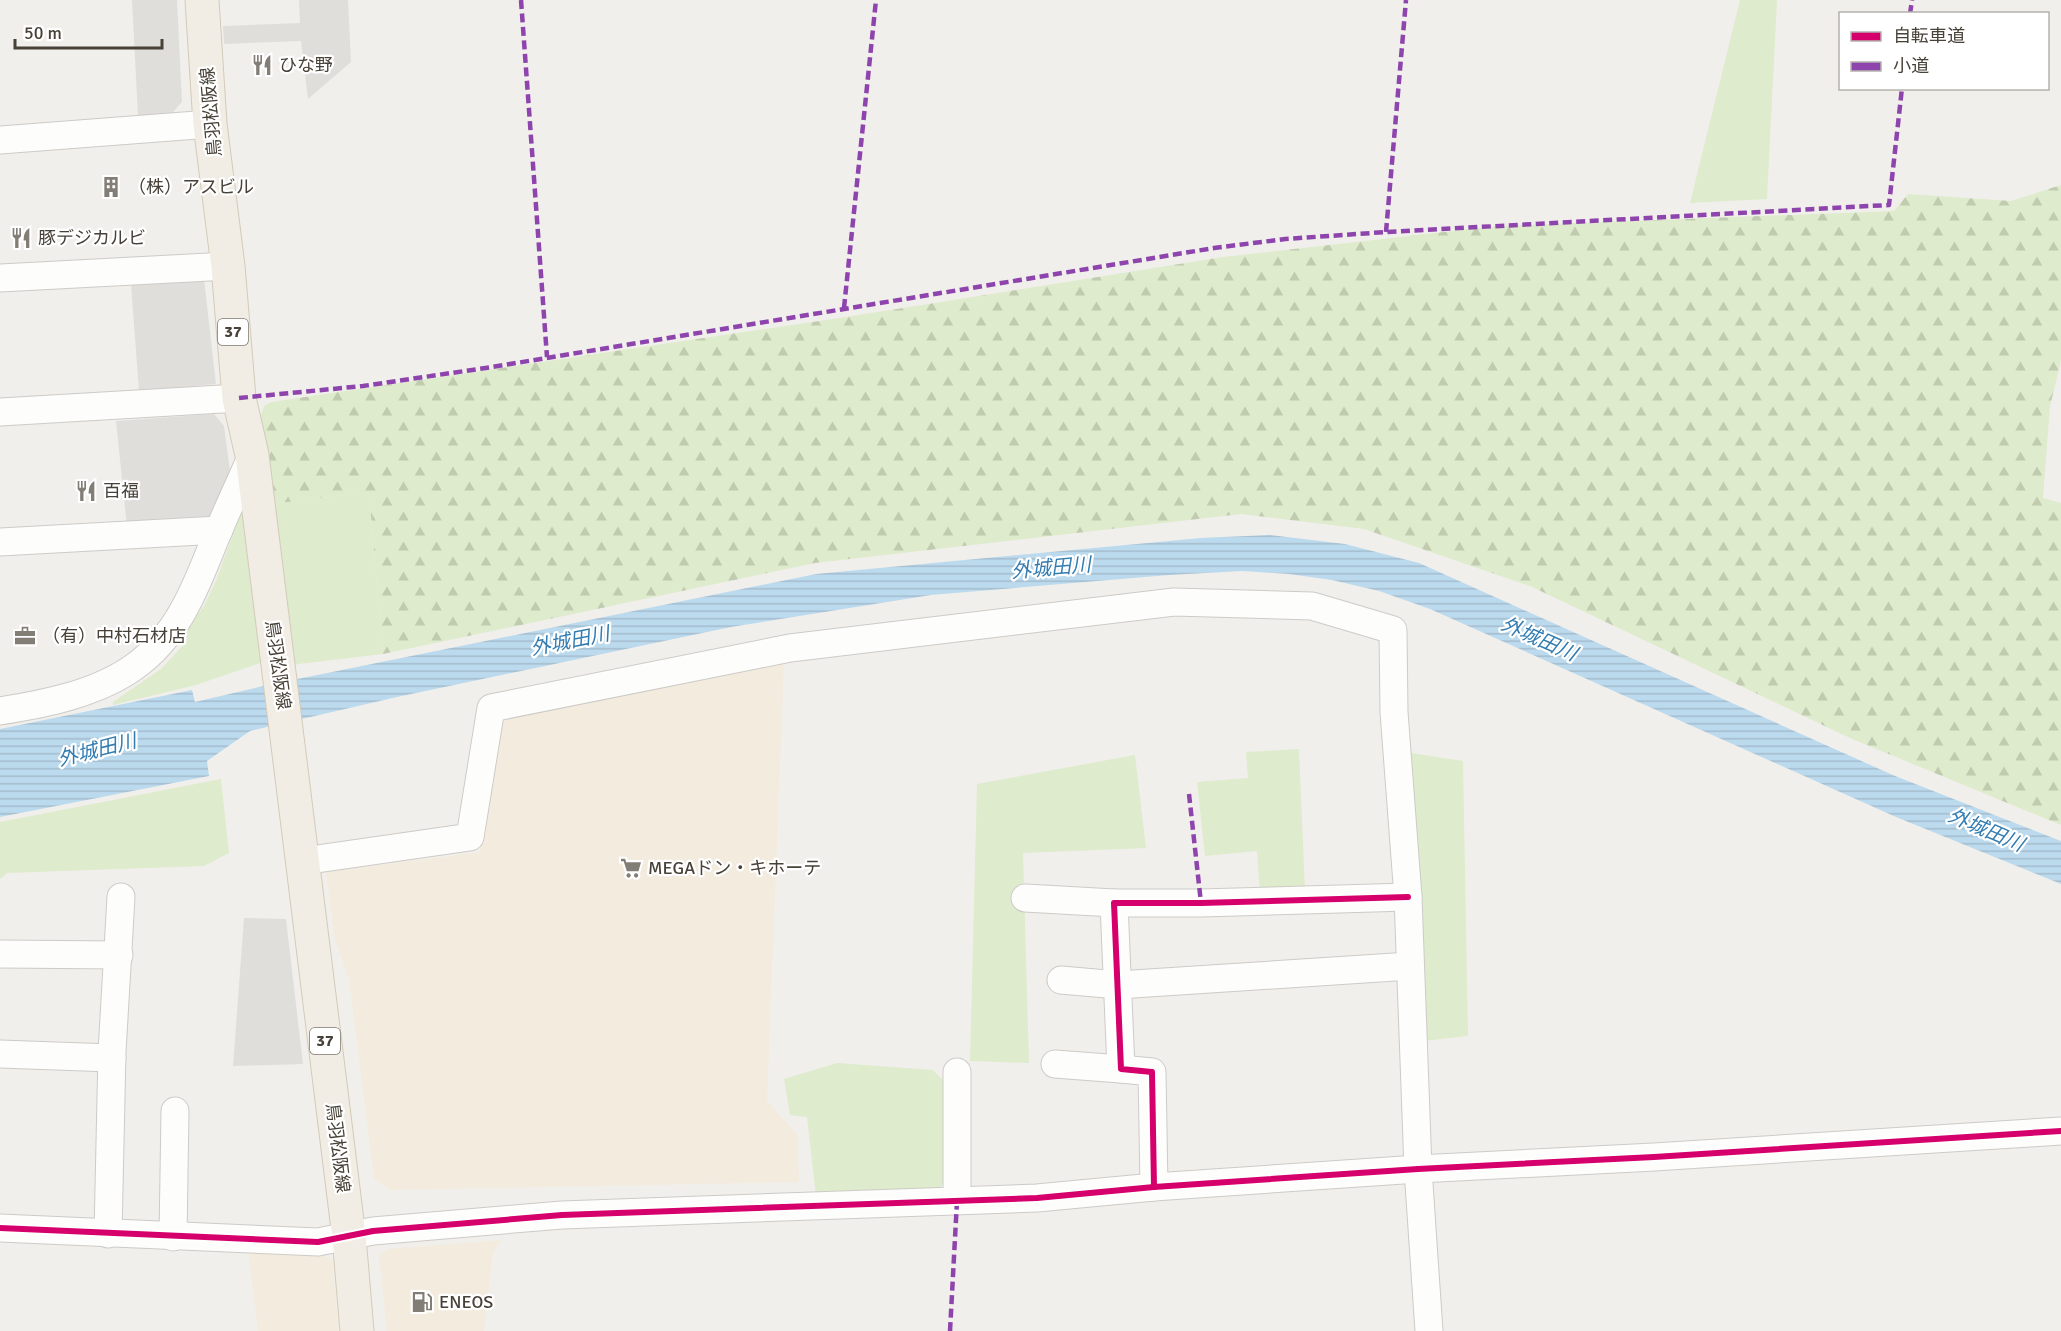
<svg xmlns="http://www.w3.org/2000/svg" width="2061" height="1331" viewBox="0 0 2061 1331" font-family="Signika,'Noto Sans JP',sans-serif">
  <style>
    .commercial { fill: #f3ebde }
    .grass { fill: #deebcc }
    .forest { fill: url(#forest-firs) }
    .parking { fill: #e0dedb }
    .water { fill: url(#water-rules) }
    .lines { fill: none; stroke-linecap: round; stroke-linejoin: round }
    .minor-casing { stroke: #cdcbc7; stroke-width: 29 }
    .major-casing { stroke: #d3cbb9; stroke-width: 35 }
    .minor { stroke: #fdfdfc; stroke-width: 27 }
    .major { stroke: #f1ede4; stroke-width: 33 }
    .quiet { stroke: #8e44ad; stroke-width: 4.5; stroke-dasharray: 9 4.5; stroke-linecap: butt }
    .cycleway-casing { stroke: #fff; stroke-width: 10 }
    .cycleway { stroke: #d6006c; stroke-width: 6 }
    .labels { text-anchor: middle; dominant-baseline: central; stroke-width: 4.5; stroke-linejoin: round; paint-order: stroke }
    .shield { fill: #fff; stroke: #7e7a73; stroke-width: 1.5 }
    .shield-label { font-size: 16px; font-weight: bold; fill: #474137 }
    .poi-label { font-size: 18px; fill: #474137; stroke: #fff; text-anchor: start }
    .street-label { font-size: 18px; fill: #474137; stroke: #fff }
    .water-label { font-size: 20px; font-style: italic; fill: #327cb1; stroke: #fff }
  </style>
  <defs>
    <pattern id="forest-firs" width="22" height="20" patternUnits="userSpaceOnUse" patternTransform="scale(1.5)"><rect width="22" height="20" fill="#deebcc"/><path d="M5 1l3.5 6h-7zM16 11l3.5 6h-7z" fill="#c0cbb0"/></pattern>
    <pattern id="water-rules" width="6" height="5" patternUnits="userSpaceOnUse" patternTransform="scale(1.5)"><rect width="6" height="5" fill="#bcdaee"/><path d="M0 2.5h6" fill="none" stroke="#a3bccd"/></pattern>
  </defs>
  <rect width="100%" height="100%" fill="#f1efeb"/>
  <g class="commercial">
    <polygon points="784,660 767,1101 797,1134 799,1182 390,1190 374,1178 349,979 335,940 326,872 480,852 497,720"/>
    <polygon points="501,1240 493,1253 484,1331 387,1331 379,1256 388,1249"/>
    <polygon points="248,1250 320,1251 332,1261 339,1331 258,1331"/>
  </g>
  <g class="grass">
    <polygon points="1740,0 1777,0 1767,199 1690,203"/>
    <polygon points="243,490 266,661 196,685 113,705 113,702 161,669 187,641 187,629 204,606 216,581 234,531 226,528"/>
    <polygon points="369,492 383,654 290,665 271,504"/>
    <polygon points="1299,749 1305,891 1260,893 1257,851 1205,856 1197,782 1248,778 1246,752"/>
    <polygon points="1411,753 1463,761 1468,1036 1423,1041"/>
    <polygon points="1135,755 1146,848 1023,853 1029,1063 970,1061 977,784"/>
    <polygon points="221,779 229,853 204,866 7,873 0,879 0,822"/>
    <polygon points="837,1063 933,1070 951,1089 947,1178 935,1194 816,1197 807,1117 790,1115 784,1079"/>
  </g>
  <polygon class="forest" points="2061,185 2061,361 2050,406 2043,498 2061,503 2061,825 1852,739 1530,586 1364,529 1241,514 815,563 383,654 369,492 271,504 259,421 264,406 271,402 846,317 1223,257 1497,226 1894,211 1908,194 2011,201"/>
  <g class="parking">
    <polygon points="132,0 177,0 182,102 171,114 138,116"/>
    <polygon points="299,0 348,0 351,62 308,99 301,41 224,44 223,26 300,23"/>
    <polygon points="204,279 216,384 139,391 131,284"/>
    <polygon points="214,414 224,426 232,487 216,522 127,527 116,421"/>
    <polygon points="244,918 286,919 303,1064 233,1066"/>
  </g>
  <polygon class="water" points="1270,535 1345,544 1419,563 1895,776 2061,841 2061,884 1896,817 1430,609 1379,591 1332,580 1289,574 1243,571 1169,575 931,595 731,627 397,697 250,731 207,761 209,776 0,817 0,729 192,690 195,702 268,685 816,574 1201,538"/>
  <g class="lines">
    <defs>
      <g id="minor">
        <polyline points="0,140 210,124"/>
        <polyline points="0,278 228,266"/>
        <polyline points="0,412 239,398"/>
        <polyline points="0,542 219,530"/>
        <path d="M 0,711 C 44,704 96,694 134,667 C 178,636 196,587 215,539 C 227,510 240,483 252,455"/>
        <polyline points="303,861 470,837 491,708 790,648 1174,602 1312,606 1393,630 1394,712 1408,897 1418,1169 1429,1331"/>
        <polyline points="1025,898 1114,903"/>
        <polyline points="0,954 119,955"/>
        <polyline points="1061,980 1118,985 1410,966"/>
        <polyline points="0,1054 112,1058"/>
        <polyline points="1055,1064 1121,1069"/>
        <polyline points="1154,1187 1152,1072 1121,1069 1114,903 1201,903 1408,897"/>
        <polyline points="957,1201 957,1072"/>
        <polyline points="0,1228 318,1242 373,1231 562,1215 1037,1198 1154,1187 1418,1169 1654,1157 2061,1131"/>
        <polyline points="108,1234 112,1052 121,897"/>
        <polyline points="173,1237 175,1111"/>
      </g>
      <polyline id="major" points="202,0 210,124 228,266 239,398 252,455 349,1237 357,1331"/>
    </defs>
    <use href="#minor" class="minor-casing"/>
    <use href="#major" class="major-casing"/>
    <use href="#minor" class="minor"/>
    <use href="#major" class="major"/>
    <g class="quiet">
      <polyline points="521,0 547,357"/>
      <polyline points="1910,14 1912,0"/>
      <polyline points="1386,232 1406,0"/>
      <polyline points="844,308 876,0"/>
      <polyline points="239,398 363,386 492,367 1214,248 1285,239 1386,232 1889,205 1902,88"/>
      <polyline points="1189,794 1201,903"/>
      <polyline points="950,1331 957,1201"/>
    </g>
    <defs>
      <g id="cycleway">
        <polyline points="1154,1187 1152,1072 1121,1069 1114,903 1201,903 1408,897"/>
        <polyline points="0,1228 318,1242 373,1231 562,1215 1037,1198 1154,1187 1418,1169 1654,1157 2061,1131"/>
      </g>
    </defs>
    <use href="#cycleway" class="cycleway-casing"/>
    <use href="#cycleway" class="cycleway"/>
  </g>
  <defs>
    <symbol id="restaurant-bare" viewBox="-9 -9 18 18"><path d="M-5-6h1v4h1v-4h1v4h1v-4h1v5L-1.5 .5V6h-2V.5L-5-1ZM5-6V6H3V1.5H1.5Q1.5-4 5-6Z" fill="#827e76" stroke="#fff" stroke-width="2.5" paint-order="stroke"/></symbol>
    <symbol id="building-bare" viewBox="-9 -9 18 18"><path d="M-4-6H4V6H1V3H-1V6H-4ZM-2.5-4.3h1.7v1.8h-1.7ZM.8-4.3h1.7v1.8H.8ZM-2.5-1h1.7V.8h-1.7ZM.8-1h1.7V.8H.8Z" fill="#827e76" stroke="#fff" stroke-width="2.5" paint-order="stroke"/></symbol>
    <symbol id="office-bare" viewBox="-9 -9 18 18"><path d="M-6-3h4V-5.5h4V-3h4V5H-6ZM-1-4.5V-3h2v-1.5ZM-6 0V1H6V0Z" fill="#827e76" stroke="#fff" stroke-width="2.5" paint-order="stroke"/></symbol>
    <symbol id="supermarket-bare" viewBox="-9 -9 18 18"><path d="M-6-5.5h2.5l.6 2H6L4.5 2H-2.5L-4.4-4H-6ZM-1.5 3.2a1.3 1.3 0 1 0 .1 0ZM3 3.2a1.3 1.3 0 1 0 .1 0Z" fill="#827e76" stroke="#fff" stroke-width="2.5" paint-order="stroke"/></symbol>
    <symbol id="fuel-bare" viewBox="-9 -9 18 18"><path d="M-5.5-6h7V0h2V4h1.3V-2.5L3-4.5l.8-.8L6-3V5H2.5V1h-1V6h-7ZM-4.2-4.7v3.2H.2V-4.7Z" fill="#827e76" stroke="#fff" stroke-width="2.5" paint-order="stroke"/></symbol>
  </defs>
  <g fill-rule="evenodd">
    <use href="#restaurant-bare" x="247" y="50" width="30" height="30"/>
    <use href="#building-bare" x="96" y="172" width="30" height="30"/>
    <use href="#restaurant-bare" x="6" y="223" width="30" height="30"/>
    <use href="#restaurant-bare" x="71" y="476" width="30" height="30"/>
    <use href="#office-bare" x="10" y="621" width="30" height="30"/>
    <use href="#supermarket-bare" x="616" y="853" width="30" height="30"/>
    <use href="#fuel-bare" x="407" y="1287" width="30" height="30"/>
  </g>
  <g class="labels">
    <g class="shield">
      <rect x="218" y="319" width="30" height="26" rx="4.5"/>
      <rect x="310" y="1028" width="30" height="26" rx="4.5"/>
    </g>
    <g class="shield-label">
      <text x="233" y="332">37</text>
      <text x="325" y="1041">37</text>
    </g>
    <g class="poi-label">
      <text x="279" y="65">ひな野</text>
      <text x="128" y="187">（株）アスビル</text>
      <text x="38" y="238">豚デジカルビ</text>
      <text x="103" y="491">百福</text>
      <text x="42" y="636">（有）中村石材店</text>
      <text x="648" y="868">MEGAドン・キホーテ</text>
      <text x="439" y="1302">ENEOS</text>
    </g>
    <g class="street-label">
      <text transform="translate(211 112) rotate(-95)">鳥羽松阪線</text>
      <text transform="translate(278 665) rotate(82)">鳥羽松阪線</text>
      <text transform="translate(338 1148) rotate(83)">鳥羽松阪線</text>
    </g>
    <g class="water-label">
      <text transform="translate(1051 568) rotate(-5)">外城田川</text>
      <text transform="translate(1539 639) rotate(24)">外城田川</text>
      <text transform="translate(570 641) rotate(-11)">外城田川</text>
      <text transform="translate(97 750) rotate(-14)">外城田川</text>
      <text transform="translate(1986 830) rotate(23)">外城田川</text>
    </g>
  </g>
  <rect x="1839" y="12" width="210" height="78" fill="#ffffff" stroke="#b5b3af" stroke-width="1.5"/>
  <rect x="1851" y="32" width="30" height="9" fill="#d6006c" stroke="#b5b3af" stroke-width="1.5"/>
  <text x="1893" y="42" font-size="18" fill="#474137">自転車道</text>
  <rect x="1851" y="62" width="30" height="9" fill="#8e44ad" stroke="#b5b3af" stroke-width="1.5"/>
  <text x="1893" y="72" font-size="18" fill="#474137">小道</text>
  <path d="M15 39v9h147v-9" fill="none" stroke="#474137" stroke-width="3"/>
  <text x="24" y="39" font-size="18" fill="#474137" stroke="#ffffff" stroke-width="4.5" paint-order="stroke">50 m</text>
</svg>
